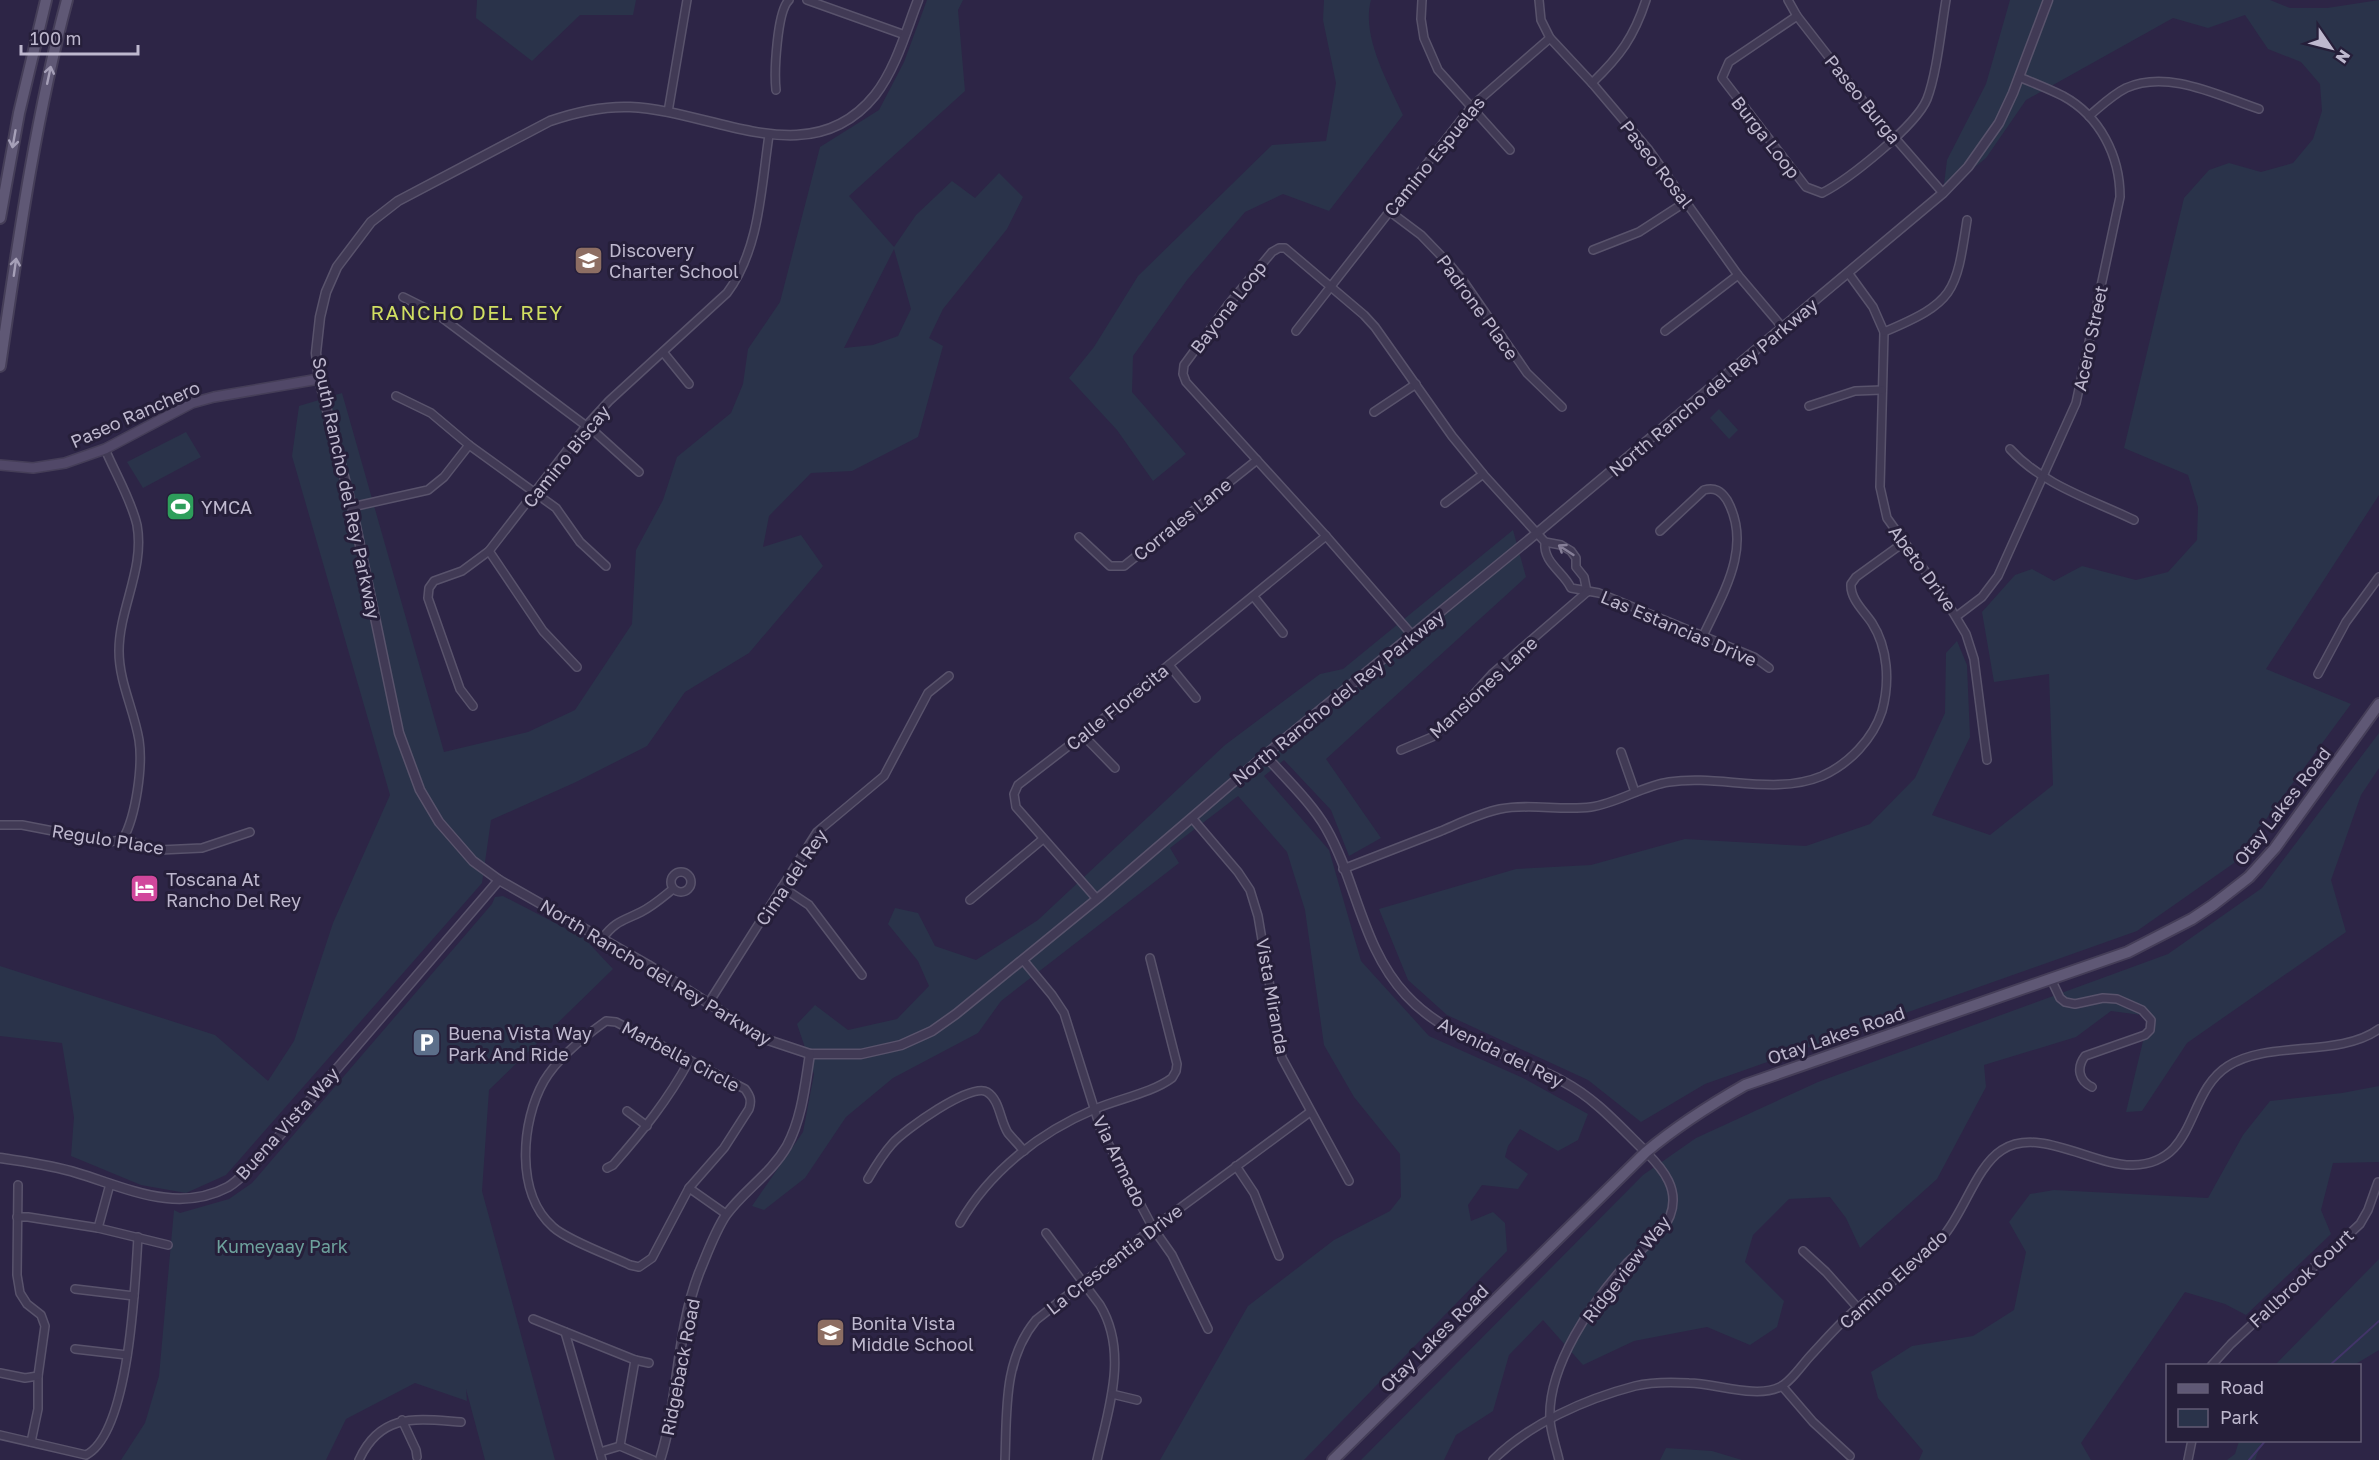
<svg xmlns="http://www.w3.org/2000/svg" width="2379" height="1460" viewBox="0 0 2379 1460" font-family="'Golos Text',sans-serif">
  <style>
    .green { fill: #2a334a; fill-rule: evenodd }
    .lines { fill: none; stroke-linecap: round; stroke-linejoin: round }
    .stream { stroke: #423569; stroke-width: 2 }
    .minor-casing { stroke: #59536c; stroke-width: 10 }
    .tertiary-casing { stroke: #59536c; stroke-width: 11 }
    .secondary-casing { stroke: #453e58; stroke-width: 12 }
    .primary-casing { stroke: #453e58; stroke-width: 14 }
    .minor { stroke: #413a55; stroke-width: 7 }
    .tertiary { stroke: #413a55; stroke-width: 8 }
    .secondary { stroke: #514868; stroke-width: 9 }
    .primary { stroke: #5f5875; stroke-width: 10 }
    .oneway { stroke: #a6a0b8 }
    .oneway2 { stroke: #867f98 }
    .labels { text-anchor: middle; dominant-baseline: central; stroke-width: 6; stroke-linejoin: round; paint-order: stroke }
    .street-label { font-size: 18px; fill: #beb8ce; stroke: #261f3a }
    .poi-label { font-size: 18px; fill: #beb8ce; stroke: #261f3a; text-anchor: start }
    .park-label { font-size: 18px; fill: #6da19c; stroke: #261f3a }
    .neighbourhood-label { font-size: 20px; letter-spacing: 1.5px; fill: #d1df62; stroke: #261f3a }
  </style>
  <rect width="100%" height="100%" fill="#2d2546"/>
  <g class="green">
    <polygon points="477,0 636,0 633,15 580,15 532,61 476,18"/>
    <path d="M 927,0 L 963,0 L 958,10 L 965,91 L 849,196 L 894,247 L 916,215 L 952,181 L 975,198 L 999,173 L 1023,197 L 1007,229 L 943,309 L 929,338 L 943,346 L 918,437 L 852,471 L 811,473 L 769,516 L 763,547 L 801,535 L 823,566 L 749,653 L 685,692 L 647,746 L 576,782 L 491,820 L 482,883 L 226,1175 L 186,1193 L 141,1185 L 71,1156 L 74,1117 L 62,1043 L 0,1036 L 0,966 L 215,1035 L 268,1081 L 294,1041 L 333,923 L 390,795 L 292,456 L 299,406 L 342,393 L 444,752 L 528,732 L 575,710 L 632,624 L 636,550 L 663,500 L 677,457 L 731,413 L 743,384 L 748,349 L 780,302 L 820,147 L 879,110 L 904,62 ZM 894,249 L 911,309 L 898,336 L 873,345 L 844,348 Z"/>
    <path d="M 1324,0 L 1371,0 C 1361,36 1388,83 1403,115 L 1329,211 L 1283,194 L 1245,212 L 1187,280 L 1133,356 L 1132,392 L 1186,454 L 1153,481 L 1117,430 L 1069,378 L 1094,347 L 1138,276 L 1272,145 L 1326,141 L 1336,83 L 1323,20 Z"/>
    <polygon points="2010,0 2270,0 2290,8 2327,8 2379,0 2379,495 2266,669 2351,704 2234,863 2137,931 1705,1084 1641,1122 1588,1080 1447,1015 1408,980 1379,909 1516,869 1591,865 1685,839 1806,846 1870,824 1915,778 1945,713 1946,653 1957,641 1967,665 1970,737 1932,815 1990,835 2053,785 2049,674 1994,682 1982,612 2015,575 2032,569 2054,581 2082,566 2136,580 2168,572 2197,540 2198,507 2188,475 2124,448 2184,198 2209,170 2229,163 2261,172 2293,163 2313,139 2322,111 2320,84 2301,62 2268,49 2245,15 2208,28 2173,18 2026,100 1986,158 1943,193 1947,160 1986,84"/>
    <polygon points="1719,409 1738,430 1729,439 1710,418"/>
    <polygon points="186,432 201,457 143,488 127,462"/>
    <polygon points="1513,530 1526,577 1326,759 1381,838 1349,856 1331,810 1284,760 1264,776 1329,850 1361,961 1429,1036 1523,1078 1588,1114 1578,1140 1558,1151 1520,1129 1508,1146 1505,1157 1528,1174 1518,1189 1482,1185 1468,1205 1471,1221 1493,1212 1505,1223 1507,1251 1304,1460 1160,1460 1248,1306 1334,1240 1390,1211 1401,1197 1400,1154 1354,1097 1324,1045 1305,910 1287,852 1238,796 1170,848 1179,863 1001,1001 978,1033 893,1078 846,1117 805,1178 764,1210 752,1206 803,1132 814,1074 797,1024 815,1005 848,1030 897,1019 929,986 918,961 888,924 895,908 918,913 935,946 976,960 1038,920 1225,745 1320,674 1343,669"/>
    <polygon points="2379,733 2379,768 2361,795 2331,880 2346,932 2187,1043 2142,1111 2126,1112 2149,1016 2111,1011 2076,1037 1984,1065 1986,1087 1937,1179 1860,1248 1846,1218 1830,1197 1789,1199 1753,1235 1745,1262 1784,1301 1777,1327 1750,1345 1707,1327 1634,1341 1583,1365 1543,1320 1509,1355 1493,1411 1456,1435 1444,1460 1361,1460 1643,1175 1696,1138 1818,1082 2168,954 2262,888"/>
    <polygon points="503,896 584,938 613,969 489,1090 482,1191 555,1460 485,1460 466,1389 467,1401 415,1383 346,1419 326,1460 121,1460 145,1423 159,1376 174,1210 180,1213 229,1199 252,1183 492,904 495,897"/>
    <polygon points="2379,1086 2379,1162 2333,1163 2321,1210 2331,1234 2246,1315 2225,1304 2185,1292 2081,1443 2091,1460 1919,1460 1923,1451 1878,1398 1871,1372 1912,1346 1973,1336 2014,1310 2026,1252 2009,1222 2030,1194 2054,1190 2208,1198 2243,1135 2270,1101 2342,1093"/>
    <polygon points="2379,1259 2379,1350 2354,1365 2275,1365"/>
    <polygon points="2239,1441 2262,1441 2255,1460 2227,1460 2235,1454"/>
    <polygon points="1666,1448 1712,1451 1742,1460 1660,1460"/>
  </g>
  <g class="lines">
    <g class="stream">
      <polyline points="2329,1366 2379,1321"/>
      <polyline points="2249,1460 2266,1440"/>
    </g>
    <defs>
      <g id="minor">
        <polyline points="807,0 905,35"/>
        <polyline points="1422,0 1421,19 1424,38 1438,70 1510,150"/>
        <polyline points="1539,0 1541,20 1550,38 1592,83 1648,149 1738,275 1783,328"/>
        <polyline points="1788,0 1797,16 1867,106 1943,193"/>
        <path d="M 1797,16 L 1729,62 L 1722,78 L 1806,187 L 1822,193 C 1848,180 1916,126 1927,99 C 1937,73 1941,29 1946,0"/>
        <path d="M 1592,83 C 1620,56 1634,37 1646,0"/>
        <path d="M 776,90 C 774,72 777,11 789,0"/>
        <polyline points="668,112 687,0"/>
        <path d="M 2089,116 C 2101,106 2112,95 2126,88 C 2168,69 2219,96 2259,109"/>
        <polyline points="1389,211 1421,235 1449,264 1464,282 1527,373 1562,407"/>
        <polyline points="1593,250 1639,232 1687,201"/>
        <polyline points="1849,274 1873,307 1884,332 1880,487 1887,518 1945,599 1966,634 1974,659 1987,760"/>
        <polyline points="403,297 437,314 597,434 639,472"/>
        <polyline points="1296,331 1472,106 1550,38"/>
        <polyline points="1665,331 1738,275"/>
        <path d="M 1884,332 C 1955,302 1956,293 1967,220"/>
        <polyline points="663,352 689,384"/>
        <polyline points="396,396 431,413 469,445 556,508 580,542 606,566"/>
        <polyline points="1809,406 1855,391 1882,390"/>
        <polyline points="1374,412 1416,384"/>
        <path d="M 105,449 C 115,473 131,499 137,525 C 145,569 119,608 119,651 C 119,682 134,710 139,740 C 143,766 136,816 123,839"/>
        <path d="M 2010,449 C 2043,485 2090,499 2134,520"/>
        <polyline points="1445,503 1483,474"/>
        <polyline points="352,507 428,490 444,477 469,445"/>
        <path d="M 1660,531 L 1704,490 C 1715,487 1721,491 1727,500 C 1753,547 1723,593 1703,636"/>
        <polyline points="1079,537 1110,566 1124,566 1257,460"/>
        <path d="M 1545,542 C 1543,563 1563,571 1571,588 L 1599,593 L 1754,657 L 1769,668"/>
        <polyline points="489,551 543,631 577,667"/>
        <polyline points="1254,597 1283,633"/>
        <path d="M 1957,616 L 1982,597 L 1998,576 L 2076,403 L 2120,197 C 2120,156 2100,116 2063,96 C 2049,89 2034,83 2019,77"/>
        <polyline points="1413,636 1326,536 1186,382 1183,374 1184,365 1228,305 1272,252 1279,248 1285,248 1364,315 1375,327 1452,436 1483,474 1545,542 1561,545 1571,551 1576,558 1576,567 1584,577 1587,592"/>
        <polyline points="1169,665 1196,698"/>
        <polyline points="2318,674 2346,622 2379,577"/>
        <path d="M 473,706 L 460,689 L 428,598 L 429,588 L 434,581 L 462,571 L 489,551 L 586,426 L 609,401 L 727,293 C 760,249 761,188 769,135"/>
        <polyline points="1083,735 1115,768"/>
        <polyline points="1401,750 1432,737 1444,727 1492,674 1587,592"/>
        <polyline points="1621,752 1635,792"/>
        <polyline points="1192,818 1238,872 1250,890 1258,916 1282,1058 1349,1181"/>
        <polyline points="0,825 22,825 110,842 123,839 160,850 202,848 250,832"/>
        <path d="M 1343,869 C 1376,856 1408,844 1441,831 C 1460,823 1480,813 1500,809 C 1530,803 1561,811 1591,807 C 1618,803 1642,786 1669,782 C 1719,774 1774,796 1822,776 C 1849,764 1873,739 1882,711 C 1890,682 1888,648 1872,623 C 1864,611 1850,599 1851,584 L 1856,577 L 1903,543"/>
        <circle cx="681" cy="882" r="10"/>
        <polyline points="782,887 809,905 862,975"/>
        <polyline points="1097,899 1016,807 1014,794 1018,785 1093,727 1326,536"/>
        <polyline points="970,900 1043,839"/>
        <path d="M 602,939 C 615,921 623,921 641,912 C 653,906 663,897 673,889"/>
        <polyline points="1023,960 1052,995 1064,1013 1101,1130 1153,1228 1172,1255 1208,1329"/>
        <path d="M 2051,979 L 2060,998 L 2065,1002 L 2075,1004 L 2103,998 L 2117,999 L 2142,1010 L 2151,1020 L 2150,1030 L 2145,1035 L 2085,1056 C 2076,1068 2079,1081 2092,1087"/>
        <polyline points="708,1004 817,832 884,776 928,693 949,676"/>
        <path d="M 606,1021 L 616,1022 L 745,1089 C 750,1096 752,1100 749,1109 L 724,1148 L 689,1188 L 652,1258 L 639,1267 L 630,1265 C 611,1256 567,1240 553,1227 C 515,1194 521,1121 544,1081 C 557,1059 585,1036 606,1021 Z"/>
        <polyline points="627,1111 647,1126"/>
        <polyline points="1236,1166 1254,1193 1279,1256"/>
        <path d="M 607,1168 L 613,1165 C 642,1132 668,1100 689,1061"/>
        <path d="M 868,1179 C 875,1167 883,1154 892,1144 C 904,1130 971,1082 987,1092 C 1000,1100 1000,1121 1008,1133 C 1013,1139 1019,1145 1024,1151"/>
        <polyline points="18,1185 17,1275 20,1293 27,1304 41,1315 45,1326 38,1376 38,1409 31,1442"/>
        <polyline points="689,1188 726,1214"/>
        <polyline points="17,1217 28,1217 98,1228 168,1245"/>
        <path d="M 960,1223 C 990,1171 1040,1132 1095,1109 C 1118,1099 1152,1093 1172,1078 L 1176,1071 L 1177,1064 L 1150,958"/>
        <polyline points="98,1228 110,1184"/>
        <path d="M 1046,1233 L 1100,1305 C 1129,1353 1108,1410 1097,1460"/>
        <polyline points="1803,1251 1826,1272 1858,1308"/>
        <polyline points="75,1289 134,1296"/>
        <polyline points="533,1319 635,1360 649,1363"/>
        <polyline points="565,1332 602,1460"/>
        <polyline points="75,1349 127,1355"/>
        <polyline points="2211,1366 2231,1344 2360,1224 2368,1210 2378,1182"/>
        <polyline points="0,1373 25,1378 38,1376"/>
        <polyline points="1782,1386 1813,1422 1850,1456"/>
        <polyline points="1112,1394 1137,1400"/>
        <polyline points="402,1420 416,1450 417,1457"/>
        <path d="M 0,1435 L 86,1455 C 130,1432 135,1283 138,1237"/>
        <polyline points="620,1446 635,1360"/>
        <polyline points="600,1452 620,1446 653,1460"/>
        <path d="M 359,1460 C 381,1412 417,1419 461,1422"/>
        <path d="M 1005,1460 C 1007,1411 1003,1360 1036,1320 L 1153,1228 L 1310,1112"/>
        <path d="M 1493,1460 C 1529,1424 1585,1399 1635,1386 C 1651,1382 1672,1382 1689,1383 C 1715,1383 1756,1399 1780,1387 C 1792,1381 1803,1363 1813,1353 C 1828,1337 1842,1320 1859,1307 C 1888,1283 1922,1263 1945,1234 C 1965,1209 1977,1166 2002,1150 C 2039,1126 2093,1166 2133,1165 C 2198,1163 2185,1093 2228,1066 C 2268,1040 2339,1058 2379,1029"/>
        <path d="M 1559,1460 C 1556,1447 1551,1433 1550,1420 C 1547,1366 1593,1301 1627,1263 C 1641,1249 1662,1235 1670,1216 C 1680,1190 1664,1170 1646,1152"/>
        <polyline points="2188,1460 2192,1440"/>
      </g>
      <g id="tertiary">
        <path d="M 918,0 C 906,31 896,68 875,95 C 810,176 712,110 630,107 C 603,106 576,112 550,121 L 398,201 L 371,222 L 337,267 L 326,292 L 320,317 L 316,353 L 319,379 L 352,507 L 399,733 L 420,790 L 439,822 L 473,861 L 499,880 L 648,965 L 765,1039 L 810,1054 L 861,1054 L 901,1045 L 932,1031 L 956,1014 L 1097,899 L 1265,755 L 1537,533 L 1943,193 L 1968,167 L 1999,123 L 2013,93 L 2048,0"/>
        <path d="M 1265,755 C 1285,778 1311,802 1326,828 C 1357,882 1362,948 1406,995 C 1447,1040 1511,1053 1564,1082 C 1596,1099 1620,1127 1646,1152"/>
        <path d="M 0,1158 C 26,1162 52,1165 77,1173 C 127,1188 177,1214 228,1187 C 240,1180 252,1166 262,1156 L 499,880"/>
        <path d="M 660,1460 C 679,1399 676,1333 699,1273 C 707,1254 715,1231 726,1215 C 744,1190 771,1174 787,1146 C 802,1118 805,1085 810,1054"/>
      </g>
      <polyline id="secondary" points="0,465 33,468 65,463 105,449 192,403 214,397 319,379"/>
      <g id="primary">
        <polyline points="0,218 19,113 46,0"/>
        <path d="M 0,366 C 18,243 35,120 67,0"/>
        <path d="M 1333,1460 L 1646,1152 C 1677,1126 1710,1105 1745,1085 L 2128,952 L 2192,919 L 2213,905 L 2249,877 L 2275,848 L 2379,704"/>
      </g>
    </defs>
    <use href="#minor" class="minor-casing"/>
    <use href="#tertiary" class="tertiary-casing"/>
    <use href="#secondary" class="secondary-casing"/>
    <use href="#primary" class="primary-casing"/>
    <use href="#minor" class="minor"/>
    <use href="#tertiary" class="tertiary"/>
    <use href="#secondary" class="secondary"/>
    <use href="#primary" class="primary"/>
  </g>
  <defs><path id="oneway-shaft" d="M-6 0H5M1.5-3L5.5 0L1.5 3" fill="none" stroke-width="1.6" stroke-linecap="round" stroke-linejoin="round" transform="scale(1.5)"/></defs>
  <g class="oneway">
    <use href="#oneway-shaft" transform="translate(49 75) rotate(-78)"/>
    <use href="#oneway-shaft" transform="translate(14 139) rotate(100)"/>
    <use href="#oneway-shaft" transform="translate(15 267) rotate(-82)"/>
  </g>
  <use class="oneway2" href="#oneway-shaft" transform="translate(1566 550) rotate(-147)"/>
  <defs>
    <symbol id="school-square" viewBox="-11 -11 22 22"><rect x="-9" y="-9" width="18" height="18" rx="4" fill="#8d6e63" stroke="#261f3a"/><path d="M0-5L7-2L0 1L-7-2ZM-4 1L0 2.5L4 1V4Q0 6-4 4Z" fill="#fff"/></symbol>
    <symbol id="stadium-square" viewBox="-11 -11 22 22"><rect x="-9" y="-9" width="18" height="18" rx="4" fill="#2e9e5b" stroke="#261f3a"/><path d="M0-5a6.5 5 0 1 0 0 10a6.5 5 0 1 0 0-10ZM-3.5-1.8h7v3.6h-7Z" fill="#fff"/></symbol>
    <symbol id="hotel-square" viewBox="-11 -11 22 22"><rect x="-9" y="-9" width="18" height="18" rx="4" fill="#d1479c" stroke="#261f3a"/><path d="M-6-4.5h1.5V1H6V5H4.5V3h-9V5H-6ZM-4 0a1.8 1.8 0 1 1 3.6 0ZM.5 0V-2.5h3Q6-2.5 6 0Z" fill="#fff"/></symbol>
    <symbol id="parking-square" viewBox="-11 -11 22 22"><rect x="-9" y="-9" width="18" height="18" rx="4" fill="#5c6f8a" stroke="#261f3a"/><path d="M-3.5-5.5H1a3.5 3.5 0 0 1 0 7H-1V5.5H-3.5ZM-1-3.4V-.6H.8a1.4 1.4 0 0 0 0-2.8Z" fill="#fff"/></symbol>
  </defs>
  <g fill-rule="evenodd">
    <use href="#school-square" x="572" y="244" width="33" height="33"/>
    <use href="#stadium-square" x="164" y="490" width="33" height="33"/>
    <use href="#hotel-square" x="128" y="872" width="33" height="33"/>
    <use href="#parking-square" x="410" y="1026" width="33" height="33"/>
    <use href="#school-square" x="814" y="1316" width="33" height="33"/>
  </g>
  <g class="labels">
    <g class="street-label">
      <text transform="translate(1863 99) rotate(51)">Paseo Burga</text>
      <text transform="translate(1766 137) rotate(52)">Burga Loop</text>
      <text transform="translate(1434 156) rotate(-51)">Camino Espuelas</text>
      <text transform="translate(1657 164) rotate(52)">Paseo Rosal</text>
      <text transform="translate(1228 307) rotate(-52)">Bayona Loop</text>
      <text transform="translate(1478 307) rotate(54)">Padrone Place</text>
      <text transform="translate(2090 338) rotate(-78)">Acero Street</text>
      <text transform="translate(1713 387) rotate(-40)">North Rancho del Rey Parkway</text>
      <text transform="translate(135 414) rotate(-24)">Paseo Ranchero</text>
      <text transform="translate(566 456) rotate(-51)">Camino Biscay</text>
      <text transform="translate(347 488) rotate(78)">South Rancho del Rey Parkway</text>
      <text transform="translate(1182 519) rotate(-39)">Corrales Lane</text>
      <text transform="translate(1923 568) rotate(54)">Abeto Drive</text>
      <text transform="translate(1679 628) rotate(23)">Las Estancias Drive</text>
      <text transform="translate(1483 687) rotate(-43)">Mansiones Lane</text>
      <text transform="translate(1338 697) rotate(-39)">North Rancho del Rey Parkway</text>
      <text transform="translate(1117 707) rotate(-39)">Calle Florecita</text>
      <text transform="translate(2282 806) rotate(-52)">Otay Lakes Road</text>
      <text transform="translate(108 839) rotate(9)">Regulo Place</text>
      <text transform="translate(791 877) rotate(-56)">Cima del Rey</text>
      <text transform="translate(656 972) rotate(31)">North Rancho del Rey Parkway</text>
      <text transform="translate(1273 996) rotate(80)">Vista Miranda</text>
      <text transform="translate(1836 1035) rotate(-19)">Otay Lakes Road</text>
      <text transform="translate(1501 1052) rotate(26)">Avenida del Rey</text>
      <text transform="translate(681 1056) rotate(28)">Marbella Circle</text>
      <text transform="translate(287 1123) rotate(-48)">Buena Vista Way</text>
      <text transform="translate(1120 1161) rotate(64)">Via Armado</text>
      <text transform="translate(1114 1259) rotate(-38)">La Crescentia Drive</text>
      <text transform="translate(1626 1269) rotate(-52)">Ridgeview Way</text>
      <text transform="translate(2301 1278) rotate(-43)">Fallbrook Court</text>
      <text transform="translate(1893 1279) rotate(-42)">Camino Elevado</text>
      <text transform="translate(1434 1338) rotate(-45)">Otay Lakes Road</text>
      <text transform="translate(680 1367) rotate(-79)">Ridgeback Road</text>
    </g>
    <g class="poi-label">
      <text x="609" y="250">Discovery<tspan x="609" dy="21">Charter School</tspan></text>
      <text x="201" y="507">YMCA</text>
      <text x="166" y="879">Toscana At<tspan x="166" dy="21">Rancho Del Rey</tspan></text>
      <text x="448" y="1033">Buena Vista Way<tspan x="448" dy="21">Park And Ride</tspan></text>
      <text x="851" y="1323">Bonita Vista<tspan x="851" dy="21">Middle School</tspan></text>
    </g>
    <g class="park-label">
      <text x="282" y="1246">Kumeyaay Park</text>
    </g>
    <g class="neighbourhood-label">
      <text x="467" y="312">RANCHO DEL REY</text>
    </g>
  </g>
  <rect x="2166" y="1364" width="195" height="78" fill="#261f3a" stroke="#635c75" stroke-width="1.5"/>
  <rect x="2178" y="1384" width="30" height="9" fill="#5f5875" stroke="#635c75" stroke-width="1.5"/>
  <text x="2220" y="1394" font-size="18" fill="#beb8ce">Road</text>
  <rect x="2178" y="1409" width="30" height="18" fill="#2a334a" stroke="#635c75" stroke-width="1.5"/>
  <text x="2220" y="1424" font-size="18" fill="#beb8ce">Park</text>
  <g transform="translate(2331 48) rotate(125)" stroke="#261f3a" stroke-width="4.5" paint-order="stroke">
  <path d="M0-4.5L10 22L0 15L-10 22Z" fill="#beb8ce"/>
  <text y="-9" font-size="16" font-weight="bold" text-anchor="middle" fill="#beb8ce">N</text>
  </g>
  <path d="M21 45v9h117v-9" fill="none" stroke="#beb8ce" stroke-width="3"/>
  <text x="30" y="45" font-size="18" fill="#beb8ce" stroke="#261f3a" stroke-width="4.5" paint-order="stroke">100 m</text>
</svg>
